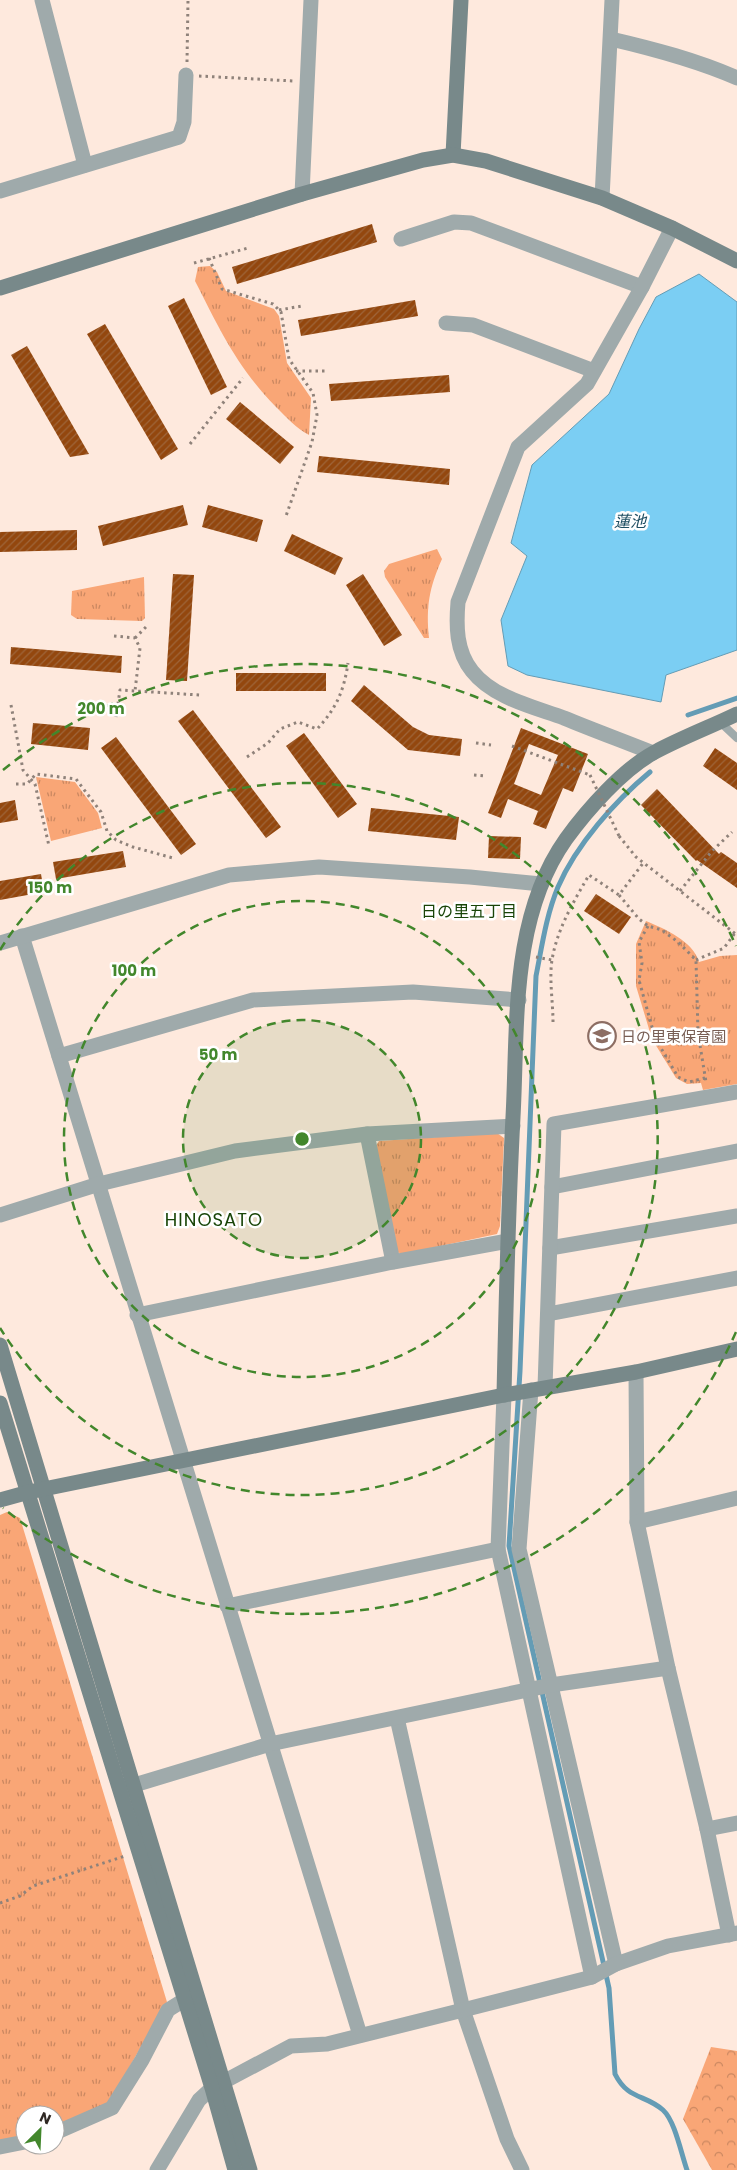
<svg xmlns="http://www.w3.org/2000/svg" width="737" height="2170" viewBox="0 0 737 2170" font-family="Poppins,'Noto Sans JP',sans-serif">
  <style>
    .forest { fill: url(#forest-crowns) }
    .park { fill: url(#park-tufts) }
    .water { fill: #7bcef3; stroke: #649cb5 }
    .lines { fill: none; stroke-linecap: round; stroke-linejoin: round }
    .stream { stroke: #649cb5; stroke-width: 5 }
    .building { fill: url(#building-hatch); fill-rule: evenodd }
    .path { stroke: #8f827a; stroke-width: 3; stroke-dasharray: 2.5 4; stroke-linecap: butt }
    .lane { stroke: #9faaab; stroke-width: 8 }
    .street { stroke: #9faaab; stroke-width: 15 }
    .secondary { stroke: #78898a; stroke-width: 15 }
    .path-bridge { stroke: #8f827a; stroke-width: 3; stroke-dasharray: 2.5 4; stroke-linecap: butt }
    .ring { fill: none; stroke: #42872c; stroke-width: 2.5; stroke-dasharray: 9 6 }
    .labels { text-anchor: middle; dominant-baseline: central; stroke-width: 5; stroke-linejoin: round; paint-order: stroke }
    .education-label { font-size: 15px; fill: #785e54; stroke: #fff; text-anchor: start }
    .water-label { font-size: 16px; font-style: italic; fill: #1f4e62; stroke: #fff }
    .neighbourhood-label { font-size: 16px; fill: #194508; stroke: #fff }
    .quarter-label { font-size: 18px; letter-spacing: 1px; fill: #194508; stroke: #fff }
    .centre { fill: #42872c; stroke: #fff; stroke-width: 2.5 }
    .ring-label { font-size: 15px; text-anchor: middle; font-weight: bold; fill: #42872c; stroke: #fff; stroke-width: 5; stroke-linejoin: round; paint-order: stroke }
  </style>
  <defs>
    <pattern id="forest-crowns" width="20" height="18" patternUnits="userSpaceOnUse" patternTransform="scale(1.25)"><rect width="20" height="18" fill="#f9a676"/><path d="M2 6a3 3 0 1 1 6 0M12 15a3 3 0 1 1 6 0" fill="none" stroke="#ca8760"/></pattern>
    <pattern id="park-tufts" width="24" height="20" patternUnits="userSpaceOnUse" patternTransform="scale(1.25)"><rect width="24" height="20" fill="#f9a676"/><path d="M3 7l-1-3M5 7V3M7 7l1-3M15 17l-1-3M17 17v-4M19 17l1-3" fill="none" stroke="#ca8760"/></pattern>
    <pattern id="building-hatch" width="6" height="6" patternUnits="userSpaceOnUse" patternTransform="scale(1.25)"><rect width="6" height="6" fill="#93470e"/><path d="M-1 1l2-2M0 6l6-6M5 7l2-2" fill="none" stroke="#9e653a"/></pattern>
  </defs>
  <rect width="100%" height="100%" fill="#fee9dd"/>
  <polygon class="forest" points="711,2047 737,2051 737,2170 712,2170 683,2119"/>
  <g class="park">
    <path d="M 210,266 L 217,272 L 226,291 L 274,309 L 279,316 L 287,363 L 311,398 L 309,435 C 296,428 287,418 276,407 C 237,367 220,330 195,281 L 198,267 Z"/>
    <path d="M 437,549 L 442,559 C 429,588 426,607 429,638 L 424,638 L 385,577 L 384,571 L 389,564 Z"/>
    <polygon points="144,577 145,618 142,621 77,619 71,615 72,591"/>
    <polygon points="36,777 75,782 98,813 102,828 51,841"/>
    <path d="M 646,921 C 665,929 693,941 699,962 L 720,956 L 737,955 L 737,1084 L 703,1090 L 701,1083 L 687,1084 L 676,1078 L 652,1039 L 636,986 L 636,944 Z"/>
    <polygon points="497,1133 504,1138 500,1226 497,1234 403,1254 396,1252 374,1149 379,1141"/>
    <polygon points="7,1512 20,1518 167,2002 108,2104 55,2128 55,2115 25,2115 25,2137 0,2141 0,1515"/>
  </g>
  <polygon class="water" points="699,274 737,302 737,650 666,675 661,702 527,675 508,666 501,620 527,556 511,543 532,465 609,394 639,329 656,297"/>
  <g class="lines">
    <g class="stream">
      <polyline points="688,715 737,698"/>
      <path d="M 650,772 C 615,801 576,845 558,887 C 546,916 542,946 536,976 L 520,1371 L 509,1546 L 609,1988 L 615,2074 C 628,2100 645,2094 663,2110 C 675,2121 681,2153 687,2170"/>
    </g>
  </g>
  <g class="building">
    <polygon points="372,224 377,242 237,284 232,267"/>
    <polygon points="184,298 227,387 211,395 168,306"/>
    <polygon points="415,300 418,316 301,336 298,320"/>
    <polygon points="105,324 178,449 161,460 87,334"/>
    <polygon points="27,346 89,454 70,457 11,355"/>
    <polygon points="449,375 450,392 331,401 329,384"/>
    <polygon points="240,402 294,447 280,464 226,419"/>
    <polygon points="319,456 450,469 449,485 317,472"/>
    <polygon points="183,505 188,525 103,546 98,526"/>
    <polygon points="208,505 263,520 257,542 202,527"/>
    <polygon points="77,530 77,550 0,552 0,532"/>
    <polygon points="292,534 343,558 335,575 284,551"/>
    <polygon points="173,574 194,575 187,681 166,680"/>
    <polygon points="363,574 402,635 384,646 346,585"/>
    <polygon points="11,647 122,656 121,673 10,664"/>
    <rect x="236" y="673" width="90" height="18"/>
    <polygon points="364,685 413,727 429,735 462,739 460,756 408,750 351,701"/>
    <polygon points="193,710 281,827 266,838 178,721"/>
    <polygon points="33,723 90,728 88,750 31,744"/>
    <path d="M 521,728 L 588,754 L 573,792 L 563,788 L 546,829 L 533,824 L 538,811 L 508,799 L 501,818 L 488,813 ZM 529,744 L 558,755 L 541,795 L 514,784 Z"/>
    <polygon points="304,733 357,804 338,818 286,746"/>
    <polygon points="116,737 196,844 181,855 101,748"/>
    <polygon points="715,748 737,763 737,790 703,766"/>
    <polygon points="657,789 719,854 721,852 737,863 737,888 697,860 696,861 641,805"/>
    <polygon points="15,800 18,820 0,823 0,803"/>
    <polygon points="371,808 459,817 456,840 368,831"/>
    <polygon points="489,836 521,837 520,859 488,858"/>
    <polygon points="123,851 126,867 56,879 53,862"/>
    <polygon points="41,874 44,892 0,900 0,881"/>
    <polygon points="596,894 631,917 619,934 584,911"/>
  </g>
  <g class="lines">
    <g class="path">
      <polyline points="187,62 188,0"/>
      <polyline points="199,76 293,81"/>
      <polyline points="209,258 222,289 273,304 281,312 289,359 313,393 317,415 312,442 286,516"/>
      <polyline points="194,263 248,248"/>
      <polyline points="279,310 302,306"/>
      <polyline points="296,371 325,371"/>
      <polyline points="190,444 243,378"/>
      <polyline points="114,636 135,638 140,648 135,691"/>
      <polyline points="135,638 146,627"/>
      <polyline points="11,705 23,770 35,784 49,846"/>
      <polyline points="116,717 120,690 200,695"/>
      <polyline points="476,743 491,745"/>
      <polyline points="512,746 590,775"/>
      <path d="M 247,757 L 268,743 L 280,729 L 298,722 L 317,729 C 336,709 344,691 348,663"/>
      <polyline points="474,775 485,776"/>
      <polyline points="16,784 27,784 36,774 76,779 101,812 107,831 116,840 133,847 173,858"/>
      <polyline points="619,836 636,857 737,935"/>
      <polyline points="680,891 712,851 732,832"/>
      <polyline points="619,895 639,919 648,926 662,930 678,942 696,960 698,1033 706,1082"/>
      <polyline points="648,926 639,942 642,963 639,980 655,1038 678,1077 689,1082 705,1078"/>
      <polyline points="536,957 552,960"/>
      <polyline points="696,960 724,948 735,933"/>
      <path d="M 553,1022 C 553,1002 549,979 552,960 C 557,929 574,901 589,875 L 619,895 L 644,862"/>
      <polyline points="0,1903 20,1896 33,1886 125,1856"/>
    </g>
    <polyline class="lane" points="720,722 737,738"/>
    <g class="street">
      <polyline points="42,0 85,165"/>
      <path d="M 611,39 C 654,49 696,60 737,78"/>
      <polyline points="0,191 179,137 184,122 186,75"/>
      <polyline points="302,194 311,0"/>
      <polyline points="602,198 612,0"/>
      <polyline points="401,239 454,222 471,223 642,287"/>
      <polyline points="446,323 473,325 594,371"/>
      <path d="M 653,753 C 623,741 593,730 564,718 C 534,707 493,698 472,671 C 456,651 456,626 458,602 L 518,447 L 587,384 L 642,287 L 672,228"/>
      <polyline points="22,936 360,2035"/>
      <polyline points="0,943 229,875 319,867 470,877 541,884"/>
      <polyline points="59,1056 253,1000 413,992 519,1000"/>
      <polyline points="367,1134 393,1262"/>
      <polyline points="552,1187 737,1151"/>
      <polyline points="0,1215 99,1184 235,1151 367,1134 513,1126"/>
      <polyline points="550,1248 737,1216"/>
      <polyline points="548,1314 737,1278"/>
      <polyline points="137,1315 393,1262 508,1241"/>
      <polyline points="636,1372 637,1522 668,1668 707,1829 729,1935"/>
      <polyline points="545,1387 554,1124 737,1092"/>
      <polyline points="531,1390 519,1549 616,1964"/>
      <polyline points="504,1395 498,1549 592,1977"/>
      <polyline points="637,1522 737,1498"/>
      <polyline points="227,1606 498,1549"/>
      <polyline points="397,1718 463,2010 507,2139 522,2170"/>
      <polyline points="121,1789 270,1744 551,1685 668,1668"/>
      <polyline points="707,1829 737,1823"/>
      <polyline points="55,2133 112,2108 142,2060 168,2010 184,2000"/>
      <polyline points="0,2147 25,2142"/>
      <polyline points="157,2170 199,2100 212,2088 291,2046 327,2044 463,2010 592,1977 616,1964 668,1946 737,1933"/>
    </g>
    <g class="secondary">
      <polyline points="453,155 461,0"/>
      <polyline points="0,288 302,194 423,160 453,155 486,161 602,198 672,228 737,261"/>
      <polyline points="0,1345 250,2170"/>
      <path d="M 504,1395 C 506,1302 508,1210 513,1117 C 518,1025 510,918 566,839 C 587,810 623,769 655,752 C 681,738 710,727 737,714"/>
      <polyline points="0,1403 212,2088 235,2170"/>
      <polyline points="0,1500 29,1492 504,1395 636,1372 737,1349"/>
    </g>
    <polyline class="path-bridge" points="590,775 619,836"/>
  </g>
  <circle cx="302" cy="1139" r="119" fill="#42872c" fill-opacity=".12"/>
  <g class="ring">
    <circle cx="302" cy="1139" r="119"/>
    <circle cx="302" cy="1139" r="238"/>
    <path d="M0 950A356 356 0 1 1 0 1328"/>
    <path d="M736 1332A475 475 0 0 1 3 1508M3 770A475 475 0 0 1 736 946"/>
  </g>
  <defs>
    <symbol id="school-ring" viewBox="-11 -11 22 22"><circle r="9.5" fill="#fff" stroke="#8d6e63" stroke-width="1.5"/><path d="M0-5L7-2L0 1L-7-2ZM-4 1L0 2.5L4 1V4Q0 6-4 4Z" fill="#8d6e63"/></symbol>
  </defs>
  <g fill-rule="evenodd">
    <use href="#school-ring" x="586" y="1020" width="32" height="32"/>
  </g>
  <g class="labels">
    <g class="education-label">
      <text x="621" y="1036">日の里東保育園</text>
    </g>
    <g class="water-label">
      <text x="630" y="521">蓮池</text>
    </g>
    <g class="neighbourhood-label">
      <text x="469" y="911">日の里五丁目</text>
    </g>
    <g class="quarter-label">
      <text x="214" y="1219">HINOSATO</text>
    </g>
  </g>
  <circle cx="302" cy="1139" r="8" class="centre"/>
  <g class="ring-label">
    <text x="101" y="714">200 m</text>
    <text x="50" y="893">150 m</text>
    <text x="134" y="976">100 m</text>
    <text x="218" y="1060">50 m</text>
  </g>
  <g transform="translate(40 2130) rotate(24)"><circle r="24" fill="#ffffff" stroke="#aca9a7"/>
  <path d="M0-4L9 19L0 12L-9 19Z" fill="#42872c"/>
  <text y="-8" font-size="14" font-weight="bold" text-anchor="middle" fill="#2f2823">N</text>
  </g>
</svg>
